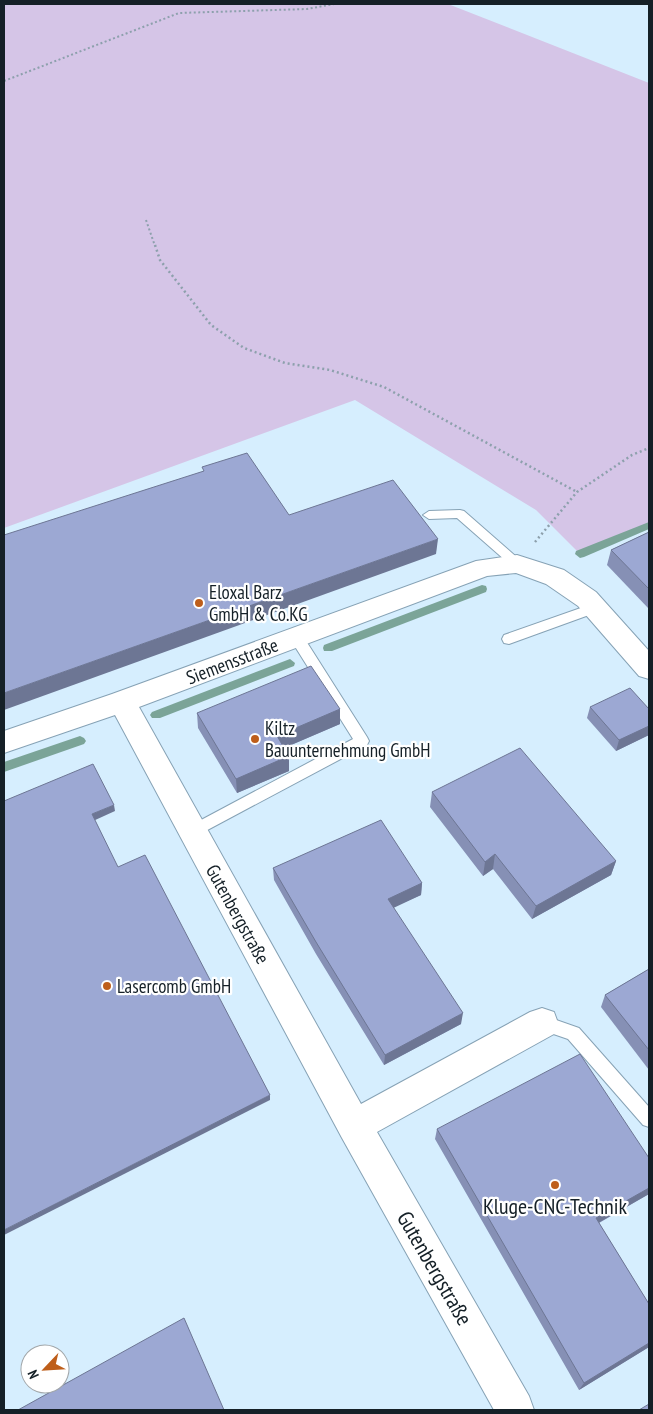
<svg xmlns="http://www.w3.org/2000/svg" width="653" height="1414" viewBox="0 0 653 1414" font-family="'PT Sans Narrow',sans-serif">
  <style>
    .green { fill: #d5c5e7 }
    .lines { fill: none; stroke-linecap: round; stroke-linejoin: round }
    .stream { fill: #7ba498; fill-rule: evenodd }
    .lane-casing { stroke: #86a2b5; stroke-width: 2 }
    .street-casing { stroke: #86a2b5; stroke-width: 2 }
    .path-far1 { stroke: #8da0ac; stroke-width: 2; stroke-dasharray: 2 2.5; stroke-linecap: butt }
    .path { stroke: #8da0ac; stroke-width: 2.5; stroke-dasharray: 2 3; stroke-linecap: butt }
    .lane { fill: #fff; fill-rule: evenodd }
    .street { fill: #fff; fill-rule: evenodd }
    .wall { fill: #8690b5 }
    .shaded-wall { fill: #6d7694 }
    .building { fill: #9ca8d3; stroke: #6d7694 }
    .poi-dot { fill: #be5e1a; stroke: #fff; stroke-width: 2 }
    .labels { text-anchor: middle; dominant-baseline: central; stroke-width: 4.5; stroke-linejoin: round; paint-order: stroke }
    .poi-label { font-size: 19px; fill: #152027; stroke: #fff; text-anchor: start }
    .street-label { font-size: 19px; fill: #152027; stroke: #fff }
    .near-poi-label { font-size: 22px; fill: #152027; stroke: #fff }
    .near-street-label { font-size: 22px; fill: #152027; stroke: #fff }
  </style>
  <rect width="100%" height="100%" fill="#d6eefe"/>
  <polygon class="green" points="4,4 448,4 649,83 649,525 580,554 536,510 355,400 4,528"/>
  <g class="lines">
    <g class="stream">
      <polygon points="649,522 649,529 584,557 580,558 575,554 576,551"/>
      <polygon points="482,585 486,586 487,589 486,592 332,651 324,651 323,648 324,645"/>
      <polygon points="290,659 295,663 294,666 160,718 152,718 150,715 152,712"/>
      <polygon points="80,736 84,738 86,741 84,744 4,772 4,762"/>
    </g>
    <defs>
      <g id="lane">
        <polygon points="460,510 464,511 521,561 523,564 521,567 513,567 457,518 429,519 423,515 429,511"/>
        <polygon points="595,603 600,605 601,608 600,611 509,644 504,643 502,639 504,635"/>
        <polygon points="296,632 301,633 367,737 369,741 367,745 198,835 193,837 188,835 186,831 188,827 353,739 289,637 291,633"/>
        <polygon points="542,1015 579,1028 649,1107 649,1127 643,1125 568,1039 536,1028 534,1023 536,1018"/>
      </g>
      <polygon id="street" points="517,555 564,570 596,592 649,651 649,679 639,676 578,606 546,584 516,573 487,576 139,707 361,1104 530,1012 542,1008 554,1012 558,1023 554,1034 377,1132 529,1396 534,1410 494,1410 342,1138 115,715 4,753 4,731 112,694 476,561"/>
    </defs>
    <use href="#lane" class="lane-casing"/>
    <use href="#street" class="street-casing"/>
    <g class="path-far1">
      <polyline points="4,81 179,13 307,9 334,4"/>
      <polyline points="146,220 155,246"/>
    </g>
    <g class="path">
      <polyline points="155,245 160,260 211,325 244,348 285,363 330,370 384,387 577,492"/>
      <polyline points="535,542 577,492 632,455 649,448"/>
    </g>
    <use href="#lane" class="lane"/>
    <use href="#street" class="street"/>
  </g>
  <g class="wall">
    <polygon points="649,532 649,609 607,565 611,550"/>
    <polygon points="590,707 649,709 649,735 616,751 587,718"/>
    <polygon points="340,709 340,724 284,748 289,756 289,771 237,793 198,728 197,713"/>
    <polygon points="432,792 616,861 611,875 532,919 493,869 483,876 430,807"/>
    <polygon points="273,868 422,883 421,895 393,907 461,1024 384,1065 316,954 274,880"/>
    <polygon points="649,969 649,1070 601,1007 605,995"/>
    <polygon points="437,1129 649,1158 649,1194 599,1223 649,1304 649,1347 579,1390 435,1139"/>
  </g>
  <g class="shaded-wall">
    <polygon points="438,539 436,554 4,710 4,693"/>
    <polygon points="340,709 340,724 277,751 277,736"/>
    <polygon points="649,726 649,735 616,751 619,740"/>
    <polygon points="289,756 289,771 237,793 236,779"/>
    <polygon points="114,805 115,811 93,821 92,814"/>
    <polygon points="495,854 493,869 483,876 485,862"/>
    <polygon points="616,861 611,875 532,919 536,906"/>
    <polygon points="422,883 421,895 387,911 388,899"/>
    <polygon points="463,1013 461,1024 384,1065 385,1055"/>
    <polygon points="270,1095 270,1100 4,1235 4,1230"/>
    <polygon points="649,1188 649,1194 591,1227 596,1218"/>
    <polygon points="649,1343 649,1347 579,1390 584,1383"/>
  </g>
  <g class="building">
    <polygon points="247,453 289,515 393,480 438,539 4,693 4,535 204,471 202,467"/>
    <polygon points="649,532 649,589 611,550"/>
    <polygon points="311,666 340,709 277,736 289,756 236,779 197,713"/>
    <polygon points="630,688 649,709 649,726 619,740 590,707"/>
    <polygon points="520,748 616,861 536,906 495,854 485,862 432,792"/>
    <polygon points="93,764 114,805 92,814 118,867 145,855 270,1095 4,1230 4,801"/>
    <polygon points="381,820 422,883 388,899 463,1013 385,1055 316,942 273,868"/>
    <polygon points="649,969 649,1050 605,995"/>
    <polygon points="580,1054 649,1158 649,1188 596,1218 649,1304 649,1343 584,1383 437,1129"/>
    <polygon points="184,1318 224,1410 18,1410"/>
    <polygon points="649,1404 649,1410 639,1410"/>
  </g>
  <g class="poi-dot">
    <circle cx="199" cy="603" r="5"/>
    <circle cx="255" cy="739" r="5"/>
    <circle cx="107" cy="986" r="5"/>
    <circle cx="555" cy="1185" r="5"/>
  </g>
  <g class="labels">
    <g class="poi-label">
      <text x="209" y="592">Eloxal Barz<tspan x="209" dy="22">GmbH &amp; Co.KG</tspan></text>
      <text x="265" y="728">Kiltz<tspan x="265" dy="22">Bauunternehmung GmbH</tspan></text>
      <text x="117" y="986">Lasercomb GmbH</text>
    </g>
    <g class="street-label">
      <text transform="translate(232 661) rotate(-21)">Siemensstraße</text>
      <text transform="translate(238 914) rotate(61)">Gutenbergstraße</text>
    </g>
    <g class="near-poi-label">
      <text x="555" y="1206">Kluge-CNC-Technik</text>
    </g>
    <g class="near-street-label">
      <text transform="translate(435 1268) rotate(60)">Gutenbergstraße</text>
    </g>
  </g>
  <rect width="653" height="1414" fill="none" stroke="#152027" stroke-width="10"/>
  <g transform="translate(45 1369) rotate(245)"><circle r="24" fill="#ffffff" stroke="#a1a6a9"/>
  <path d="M0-4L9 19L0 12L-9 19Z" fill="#be5e1a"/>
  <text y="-8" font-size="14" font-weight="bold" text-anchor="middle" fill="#152027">N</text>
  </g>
</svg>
